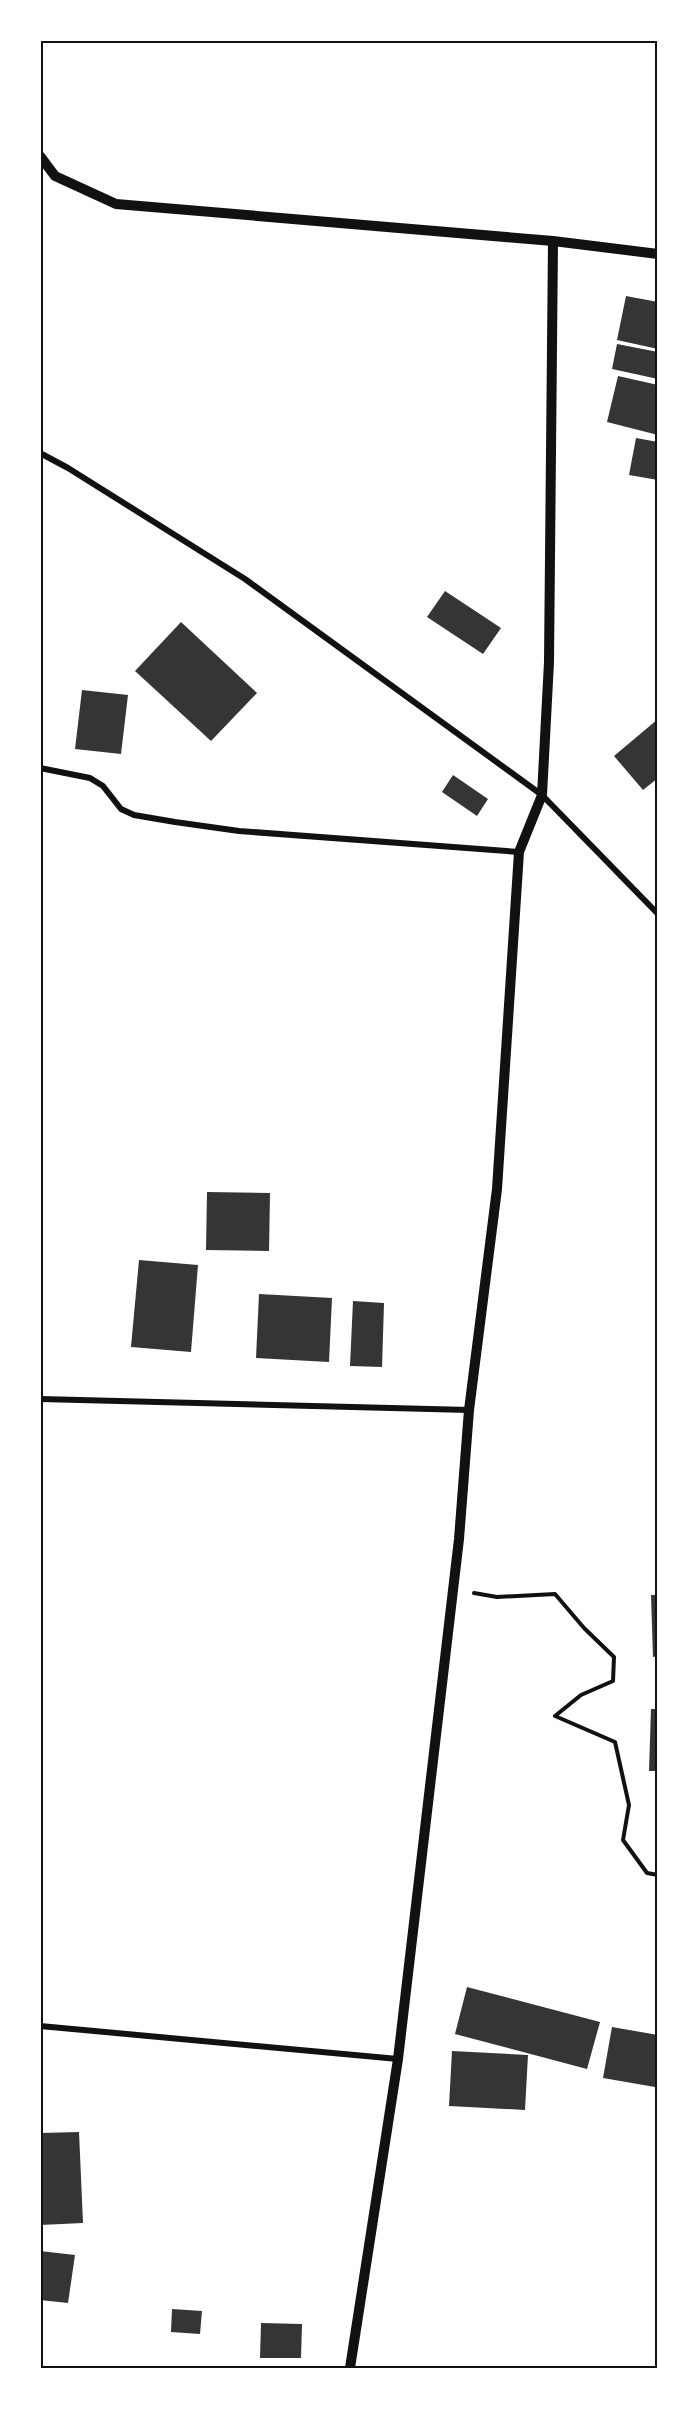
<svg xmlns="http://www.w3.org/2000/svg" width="698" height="2409" viewBox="0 0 698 2409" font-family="'PT Serif',serif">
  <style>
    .building { fill: #353535 }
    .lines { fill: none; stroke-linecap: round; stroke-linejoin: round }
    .path { stroke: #111; stroke-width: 4 }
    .minor { stroke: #111; stroke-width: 6 }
    .tertiary { stroke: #111; stroke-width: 10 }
    .neatline { fill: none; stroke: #111; stroke-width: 2 }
  </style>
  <rect width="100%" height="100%" fill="#fff"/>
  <g class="building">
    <polygon points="626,296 658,302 658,349 617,340"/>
    <polygon points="617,344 658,352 658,379 612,369"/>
    <polygon points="618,376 658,385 658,435 607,422"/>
    <polygon points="636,438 658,442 658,480 629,475"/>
    <polygon points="445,591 501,628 483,654 427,617"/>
    <polygon points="181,622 257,693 211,741 135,671"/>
    <polygon points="82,690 128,695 121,754 75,749"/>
    <polygon points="658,719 658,778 643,790 614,756"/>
    <polygon points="453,775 488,799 477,816 442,792"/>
    <polygon points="207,1192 270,1193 269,1251 206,1250"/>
    <polygon points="139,1260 198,1265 191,1352 131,1347"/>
    <polygon points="259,1294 332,1298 329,1362 256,1358"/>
    <polygon points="353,1301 384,1303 382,1367 350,1366"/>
    <polygon points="651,1595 658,1595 658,1656 653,1657"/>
    <polygon points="651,1709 658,1709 658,1771 649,1771"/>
    <polygon points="467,1987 600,2022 587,2069 455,2034"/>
    <polygon points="612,2027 658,2035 655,2087 603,2078"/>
    <polygon points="452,2051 528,2055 525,2110 449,2106"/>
    <polygon points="79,2132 83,2223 40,2225 40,2133"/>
    <polygon points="40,2251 75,2255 68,2303 40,2300"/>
    <polygon points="172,2309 202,2311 200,2334 171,2332"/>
    <polygon points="261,2323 302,2324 301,2358 260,2358"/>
  </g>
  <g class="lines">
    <polyline class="path" points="474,1593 497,1597 555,1594 584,1628 614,1657 613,1681 581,1695 555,1716 615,1742 629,1805 623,1840 647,1873 658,1875"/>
    <g class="minor">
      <polyline points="40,453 68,468 245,579 542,795 658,914"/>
      <polyline points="40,768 90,778 103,786 121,809 134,815 175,822 239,831 519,852"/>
      <polyline points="40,1399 469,1410"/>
      <polyline points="40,2026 398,2059"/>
    </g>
    <g class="tertiary">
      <polyline points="40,156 55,176 116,204 553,241 658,254"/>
      <polyline points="350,2368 398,2059 459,1539 469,1410 497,1189 519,852 542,795 549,662 553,241"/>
    </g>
  </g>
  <rect width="698" height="2409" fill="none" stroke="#ffffff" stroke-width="84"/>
  <rect x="42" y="42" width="614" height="2325" class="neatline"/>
</svg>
